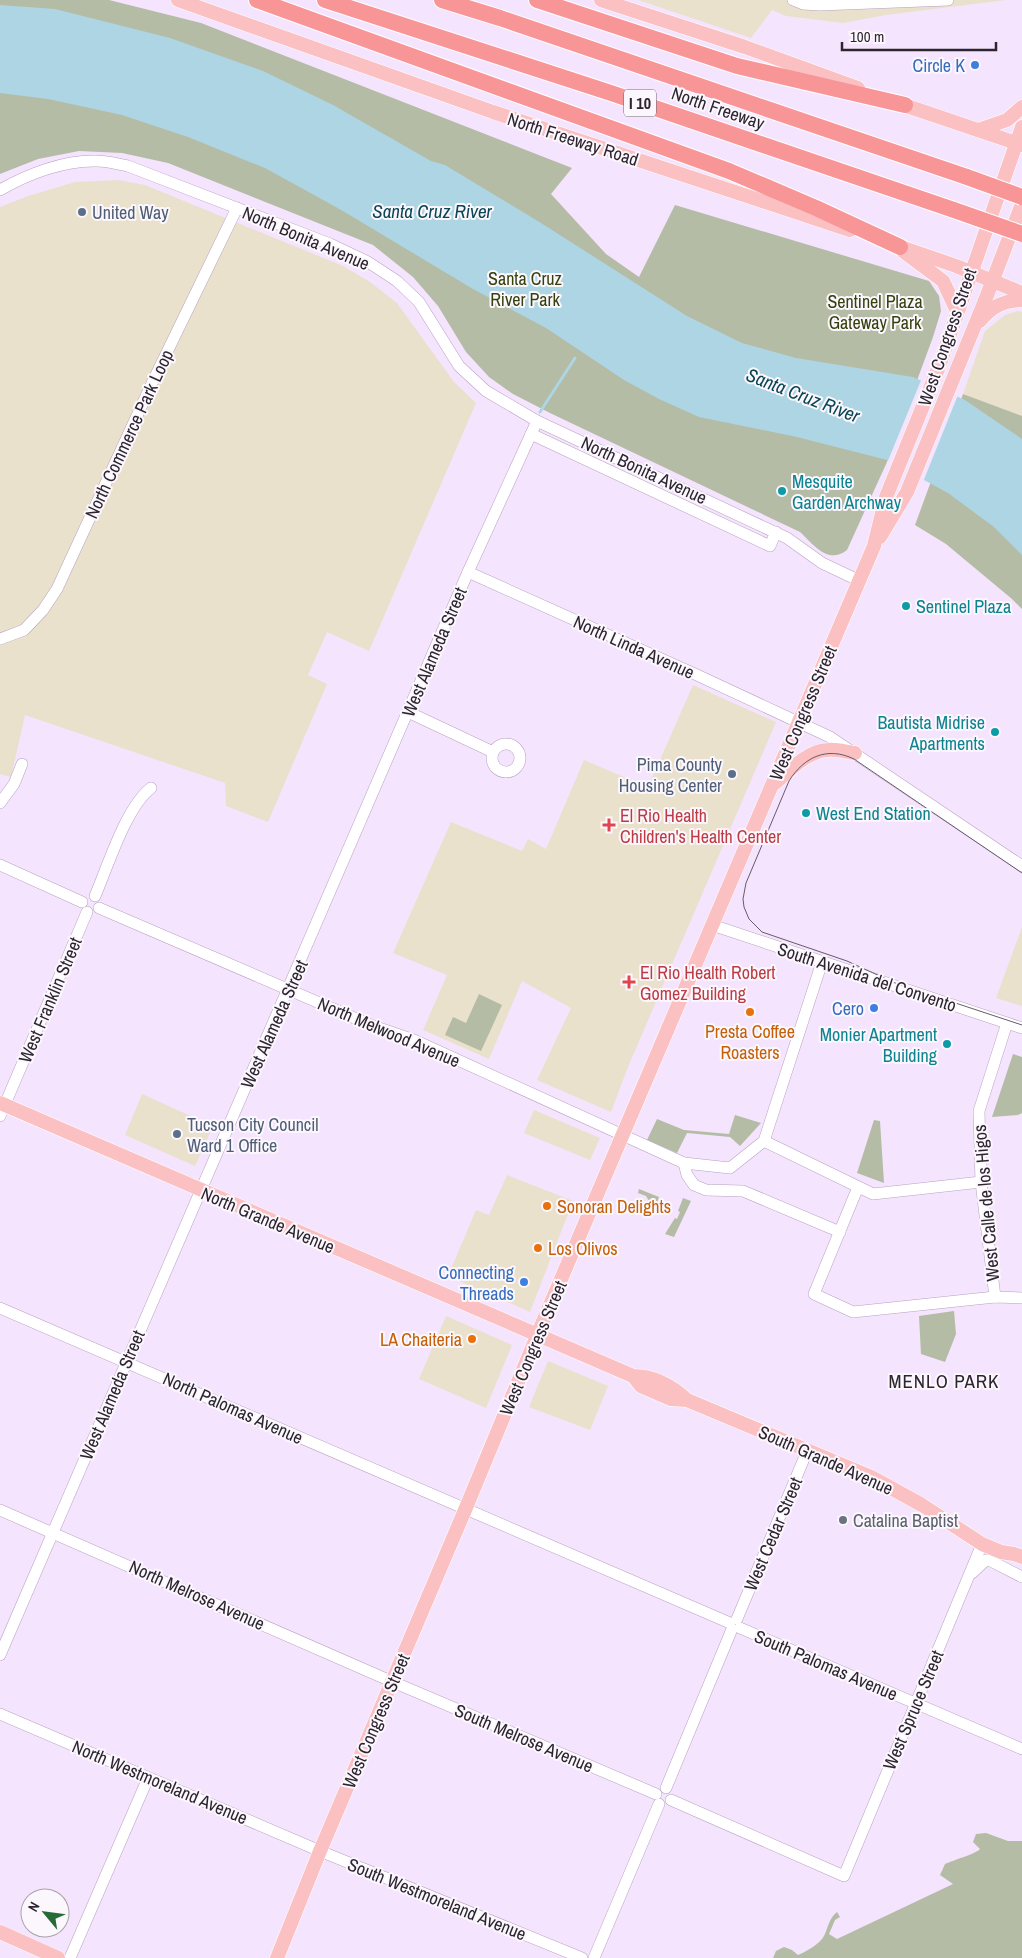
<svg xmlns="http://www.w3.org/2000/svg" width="1022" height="1958" viewBox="0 0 1022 1958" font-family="'Archivo Narrow',sans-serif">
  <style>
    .commercial { fill: #eae1cc }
    .green { fill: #b4bca5 }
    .water { fill: #add5e3 }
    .pier { fill: #f5e4fe }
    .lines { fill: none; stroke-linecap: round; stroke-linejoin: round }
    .stream { stroke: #add5e3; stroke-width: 3 }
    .minor-casing { stroke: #b7a2c0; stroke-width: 12 }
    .major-casing { stroke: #fff; stroke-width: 15 }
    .highway-casing { stroke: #fff; stroke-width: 18 }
    .minor { stroke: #fff; stroke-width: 11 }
    .major { stroke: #fbc0c1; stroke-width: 14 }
    .highway { stroke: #f89697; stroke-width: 16 }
    .tram { stroke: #665b6b; stroke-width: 1 }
    .highway-bridge-casing { stroke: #fff; stroke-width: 18; stroke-linecap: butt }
    .highway-bridge { stroke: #f89697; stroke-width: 16 }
    .shop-dot { fill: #3f7fe0; stroke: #fbf7fd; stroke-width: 2 }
    .service-dot { fill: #5c6f8a; stroke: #fbf7fd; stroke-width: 2 }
    .culture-dot { fill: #0f9aa8; stroke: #fbf7fd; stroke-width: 2 }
    .health-dot { fill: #e0444e; stroke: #fbf7fd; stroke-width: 2 }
    .food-dot { fill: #e8710a; stroke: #fbf7fd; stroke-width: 2 }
    .worship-dot { fill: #6b7280; stroke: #fbf7fd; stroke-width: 2 }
    .labels { text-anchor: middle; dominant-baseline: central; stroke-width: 4; stroke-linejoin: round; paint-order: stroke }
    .shield { fill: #fbf7fd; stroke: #6a636d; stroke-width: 1 }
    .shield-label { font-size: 16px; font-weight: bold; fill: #2c242f }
    .shop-label { font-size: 18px; fill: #366cbe; stroke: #fbf7fd; text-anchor: end }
    .street-label { font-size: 18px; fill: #2c242f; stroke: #fbf7fd }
    .service-label { font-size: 18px; fill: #4e5e75; stroke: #fbf7fd; text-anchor: start }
    .park-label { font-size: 18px; fill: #34410c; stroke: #fbf7fd }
    .culture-label { font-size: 18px; fill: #0d838f; stroke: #fbf7fd; text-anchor: start }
    .health-label { font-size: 18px; fill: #be3a42; stroke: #fbf7fd; text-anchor: start }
    .food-label { font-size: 18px; fill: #c56008; stroke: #fbf7fd; text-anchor: start }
    .worship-label { font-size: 18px; fill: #5b616d; stroke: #fbf7fd; text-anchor: start }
    .water-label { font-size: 19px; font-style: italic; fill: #0a4554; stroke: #fbf7fd }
    .neighbourhood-label { font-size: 19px; letter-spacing: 1px; fill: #2c242f; stroke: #fbf7fd }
  </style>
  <rect width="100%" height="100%" fill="#f5e4fe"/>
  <g class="commercial">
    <polygon points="638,0 1006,0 886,15 843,23 786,16 772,10 751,38"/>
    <polygon points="118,180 145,185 343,266 370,282 397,303 454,382 476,403 369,651 327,632 308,675 327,684 268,822 226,806 225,783 25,715 11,777 0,774 0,207 28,196 75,182"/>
    <polygon points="1018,311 1022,312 1022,416 963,394 985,331 1005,315"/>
    <polygon points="693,685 776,722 628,1067 611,1112 537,1080 571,1008 522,981 489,1059 423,1030 447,975 393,953 451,822 522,851 528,839 546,849 584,760 648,787"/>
    <polygon points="1022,927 1022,1006 996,998"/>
    <polygon points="142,1094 213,1126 195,1166 125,1135"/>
    <polygon points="534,1110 600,1138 590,1160 524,1133"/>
    <polygon points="507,1175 573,1201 530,1312 448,1276 476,1210 489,1215"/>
    <polygon points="446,1316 512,1345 486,1408 419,1379"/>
    <polygon points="548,1361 608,1386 590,1430 529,1407"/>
  </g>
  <g class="green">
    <path d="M 0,0 L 109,0 L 201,23 L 572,168 L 551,194 L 606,254 L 639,277 L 675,205 L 929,281 L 939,296 L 941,311 L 933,337 L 887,462 L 847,550 C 828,565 814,545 800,532 L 550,413 L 513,394 L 489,377 L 466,352 L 438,306 L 413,277 L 373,245 L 168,163 L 122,153 L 79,151 L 38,159 L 0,174 Z"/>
    <polygon points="963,394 1022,416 1022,609 1012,599 946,544 915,525"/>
    <polygon points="479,994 502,1005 481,1051 445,1035 453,1017 466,1023"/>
    <polygon points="1013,1054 1022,1057 1022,1113 1018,1115 992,1117"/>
    <polygon points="735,1115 761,1123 740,1146 730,1137 687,1133 677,1153 647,1140 657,1119 684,1130 729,1134"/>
    <polygon points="874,1120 880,1121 884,1183 857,1173"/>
    <polygon points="639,1189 659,1197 654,1212 648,1209 649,1201 646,1196 638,1193"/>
    <polygon points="683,1198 691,1201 674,1237 665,1234 675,1218 677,1219 680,1212 678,1211"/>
    <polygon points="954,1311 956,1334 945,1362 921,1354 919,1316"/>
    <path d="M 986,1833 L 1008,1841 L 1022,1841 L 1022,1958 L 773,1958 L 776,1951 L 784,1947 L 792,1950 L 798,1955 C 805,1952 820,1944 824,1936 C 828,1928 829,1918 837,1912 L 840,1917 L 835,1920 L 829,1934 L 837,1939 L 953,1884 L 940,1875 L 945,1864 C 954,1860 975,1854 980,1849 L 973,1842 L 976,1834 Z"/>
  </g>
  <polygon class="water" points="0,5 55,9 170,38 263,71 333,105 431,161 445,165 541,223 687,316 742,343 796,358 913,377 965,400 1022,439 1022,555 994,527 948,493 887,460 797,437 699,417 659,399 624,380 546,328 473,289 343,211 265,168 188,137 122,115 48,99 0,93"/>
  <polygon class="pier" points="922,378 958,395 923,482 887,463"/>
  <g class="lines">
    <polyline class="stream" points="540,412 575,358"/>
    <defs>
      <g id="minor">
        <polyline points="793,0 803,4 820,5 948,0"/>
        <path d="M 0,190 C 28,174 64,160 97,161 C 107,161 118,164 128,166 L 330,244 L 368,262 L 397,281 L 419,302 L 459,366 L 486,391 L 537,421 L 787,538 L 822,563 L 860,581"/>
        <polyline points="531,434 770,546 776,532"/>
        <polyline points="468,572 697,675 830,737 1022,866"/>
        <polyline points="0,639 24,630 43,610 57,589 153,381 237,208"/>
        <polyline points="408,712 493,752"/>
        <circle cx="506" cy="758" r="14"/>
        <polyline points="0,803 14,784 22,764"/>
        <polyline points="0,865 82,902"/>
        <path d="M 95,896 C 108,866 126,807 151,788"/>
        <polyline points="99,908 373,1026 414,1040 684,1163 730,1168 764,1141 822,962"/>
        <polyline points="712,925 1022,1028"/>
        <polyline points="0,1116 87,912"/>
        <polyline points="764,1141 873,1194 981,1182"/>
        <polyline points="684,1163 687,1175 694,1185 706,1190 743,1191 840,1232"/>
        <polyline points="858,1187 814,1294 853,1312 995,1297 1022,1298"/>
        <polyline points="995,1297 981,1182 979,1111 1007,1023"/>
        <polyline points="0,1308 730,1623"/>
        <polyline points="0,1510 393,1682 656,1794"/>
        <polyline points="972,1573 986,1560 991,1561 1022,1577"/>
        <polyline points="737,1619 808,1449"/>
        <polyline points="740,1628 1022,1749"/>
        <polyline points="0,1655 468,572 537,421"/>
        <polyline points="0,1714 320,1851 582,1958"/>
        <polyline points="666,1788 732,1629"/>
        <polyline points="671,1800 844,1876 982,1544"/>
        <polyline points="70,1958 148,1778"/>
        <polyline points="594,1958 659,1804"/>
      </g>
      <g id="major">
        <polyline points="178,0 493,112 850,230"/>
        <polyline points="601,0 745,47 858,88"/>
        <polyline points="895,102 1022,145"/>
        <polyline points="978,130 1007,120 1022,107"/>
        <polyline points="892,244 956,266 1022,293"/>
        <polyline points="904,252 943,281 957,311"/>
        <path d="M 980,321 C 992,306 1003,301 1022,300"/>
        <polyline points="880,537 907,492 986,298 1022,204"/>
        <path d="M 775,783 C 790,770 807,751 828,750 C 837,749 846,752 855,753"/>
        <path d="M 0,1103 L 633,1376 C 654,1376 672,1386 687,1400"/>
        <polyline points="633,1376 641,1386 671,1399 687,1400 871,1477 922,1505 982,1544 1001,1552 1014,1554 1022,1557"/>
        <polyline points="0,1932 58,1958"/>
        <polyline points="277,1958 320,1851 465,1510 544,1319 874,546 886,497 938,369 1022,127"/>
      </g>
      <g id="highway">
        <polyline points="257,0 729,171 816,208 900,247"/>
        <polyline points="325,0 611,93 954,210"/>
        <polyline points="442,0 500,18 967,177"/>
        <polyline points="537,0 737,66 905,105"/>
      </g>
    </defs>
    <use href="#minor" class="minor-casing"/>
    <use href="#major" class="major-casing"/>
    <use href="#highway" class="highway-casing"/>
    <use href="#minor" class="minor"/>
    <use href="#major" class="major"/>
    <use href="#highway" class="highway"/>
    <path class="tram" d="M 1022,873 L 854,759 C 827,746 804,757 789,781 L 746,883 L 743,899 L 744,907 L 749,919 L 762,932 L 847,961 L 895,983 L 1022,1025"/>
    <defs>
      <g id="highway-bridge">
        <polyline points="967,177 1022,197"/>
        <polyline points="954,210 1022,234"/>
      </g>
    </defs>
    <use href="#highway-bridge" class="highway-bridge-casing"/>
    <use href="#highway-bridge" class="highway-bridge"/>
  </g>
  <g class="shop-dot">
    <circle cx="975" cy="65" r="5"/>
    <circle cx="874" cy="1008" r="5"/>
    <circle cx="524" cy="1282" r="5"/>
  </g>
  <g class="service-dot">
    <circle cx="82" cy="212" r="5"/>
    <circle cx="732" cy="774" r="5"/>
    <circle cx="177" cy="1134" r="5"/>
  </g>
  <g class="culture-dot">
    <circle cx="782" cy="491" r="5"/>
    <circle cx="906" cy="606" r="5"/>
    <circle cx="995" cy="732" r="5"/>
    <circle cx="806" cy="813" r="5"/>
    <circle cx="947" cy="1044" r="5"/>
  </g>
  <g class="health-dot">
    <path d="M606.5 817.5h5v5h5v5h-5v5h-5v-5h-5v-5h5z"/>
    <path d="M626.5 974.5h5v5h5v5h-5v5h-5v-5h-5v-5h5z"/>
  </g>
  <g class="food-dot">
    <circle cx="750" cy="1012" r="5"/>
    <circle cx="547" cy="1206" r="5"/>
    <circle cx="538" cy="1248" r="5"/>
    <circle cx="472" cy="1339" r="5"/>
  </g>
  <circle class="worship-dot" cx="843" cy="1520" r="5"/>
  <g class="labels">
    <rect class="shield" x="624" y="89.5" width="32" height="27" rx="4"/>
    <g class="shield-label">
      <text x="640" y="103">I 10</text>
    </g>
    <g class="shop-label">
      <text x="965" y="65">Circle K</text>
      <text x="864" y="1008">Cero</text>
      <text x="514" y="1272">Connecting<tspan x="514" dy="21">Threads</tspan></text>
    </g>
    <g class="street-label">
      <text transform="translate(718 108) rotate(19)">North Freeway</text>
      <text transform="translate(573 139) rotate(18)">North Freeway Road</text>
      <text transform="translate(306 238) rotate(23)">North Bonita Avenue</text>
      <text transform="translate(947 337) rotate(-71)">West Congress Street</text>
      <text transform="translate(129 434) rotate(-65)">North Commerce Park Loop</text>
      <text transform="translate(644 470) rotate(25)">North Bonita Avenue</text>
      <text transform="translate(634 647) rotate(24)">North Linda Avenue</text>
      <text transform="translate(434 652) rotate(-67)">West Alameda Street</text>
      <text transform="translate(803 713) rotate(-67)">West Congress Street</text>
      <text transform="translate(867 977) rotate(18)">South Avenida del Convento</text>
      <text transform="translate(50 1000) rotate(-67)">West Franklin Street</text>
      <text transform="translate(274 1024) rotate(-66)">West Alameda Street</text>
      <text transform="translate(389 1032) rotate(23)">North Melwood Avenue</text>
      <text transform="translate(986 1203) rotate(-95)">West Calle de los Higos</text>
      <text transform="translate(268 1220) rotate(23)">North Grande Avenue</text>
      <text transform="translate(533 1348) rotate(-67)">West Congress Street</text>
      <text transform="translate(112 1395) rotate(-67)">West Alameda Street</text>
      <text transform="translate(233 1408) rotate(24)">North Palomas Avenue</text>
      <text transform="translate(826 1460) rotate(24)">South Grande Avenue</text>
      <text transform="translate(773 1534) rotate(-67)">West Cedar Street</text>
      <text transform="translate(197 1595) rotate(24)">North Melrose Avenue</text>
      <text transform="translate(826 1665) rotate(23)">South Palomas Avenue</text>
      <text transform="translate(913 1710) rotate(-67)">West Spruce Street</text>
      <text transform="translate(376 1721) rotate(-67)">West Congress Street</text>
      <text transform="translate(524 1738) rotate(23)">South Melrose Avenue</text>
      <text transform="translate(160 1782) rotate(23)">North Westmoreland Avenue</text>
      <text transform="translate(437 1899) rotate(22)">South Westmoreland Avenue</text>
    </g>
    <g class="service-label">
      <text x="92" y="212">United Way</text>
      <text x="722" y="764" text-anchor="end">Pima County<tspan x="722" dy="21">Housing Center</tspan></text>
      <text x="187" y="1124">Tucson City Council<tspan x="187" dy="21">Ward 1 Office</tspan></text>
    </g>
    <g class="park-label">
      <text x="525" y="278">Santa Cruz<tspan x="525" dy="21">River Park</tspan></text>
      <text x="875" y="301">Sentinel Plaza<tspan x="875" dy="21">Gateway Park</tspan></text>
    </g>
    <g class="culture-label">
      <text x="792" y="481">Mesquite<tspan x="792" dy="21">Garden Archway</tspan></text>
      <text x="916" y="606">Sentinel Plaza</text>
      <text x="985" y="722" text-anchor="end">Bautista Midrise<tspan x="985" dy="21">Apartments</tspan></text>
      <text x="816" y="813">West End Station</text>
      <text x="937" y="1034" text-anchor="end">Monier Apartment<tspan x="937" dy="21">Building</tspan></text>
    </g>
    <g class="health-label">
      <text x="620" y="815">El Rio Health<tspan x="620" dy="21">Children's Health Center</tspan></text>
      <text x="640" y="972">El Rio Health Robert<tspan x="640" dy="21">Gomez Building</tspan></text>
    </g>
    <g class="food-label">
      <text x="750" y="1031" text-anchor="middle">Presta Coffee<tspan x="750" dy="21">Roasters</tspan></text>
      <text x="557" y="1206">Sonoran Delights</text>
      <text x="548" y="1248">Los Olivos</text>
      <text x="462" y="1339" text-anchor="end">LA Chaiteria</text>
    </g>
    <g class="worship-label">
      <text x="853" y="1520">Catalina Baptist</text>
    </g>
    <g class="water-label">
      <text x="432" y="211">Santa Cruz River</text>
      <text transform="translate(803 395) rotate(21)">Santa Cruz River</text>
    </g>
    <g class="neighbourhood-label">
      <text x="944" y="1381">MENLO PARK</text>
    </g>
  </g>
  <g transform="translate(45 1913) rotate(299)"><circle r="24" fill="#fbf7fd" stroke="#a8a3ab"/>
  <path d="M0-4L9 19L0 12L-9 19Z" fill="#266b36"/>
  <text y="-8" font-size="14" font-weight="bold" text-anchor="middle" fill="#2c242f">N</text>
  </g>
  <path d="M842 42v8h154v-8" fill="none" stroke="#2c242f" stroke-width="2.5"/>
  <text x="850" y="42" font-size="15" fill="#2c242f" stroke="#fbf7fd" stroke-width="4" paint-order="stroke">100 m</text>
</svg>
